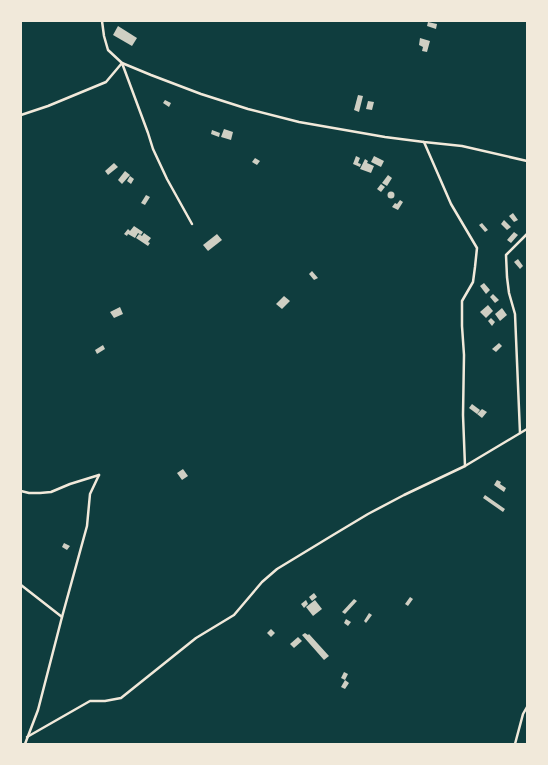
<svg xmlns="http://www.w3.org/2000/svg" width="548" height="765" viewBox="0 0 548 765" font-family="Inter,sans-serif">
  <style>
    .building { fill: #cfcfc3 }
    .lines { fill: none; stroke-linecap: round; stroke-linejoin: round }
    .minor { stroke: #f1e9da; stroke-width: 2.5 }
  </style>
  <rect width="100%" height="100%" fill="#0f3d3e"/>
  <g class="building">
    <polygon points="428,22 437,24 436,29 427,26"/>
    <polygon points="118,26 137,38 132,46 113,35"/>
    <polygon points="420,38 430,41 427,52 422,51 423,47 419,45"/>
    <polygon points="358,95 363,96 359,112 354,110"/>
    <polygon points="165,100 171,103 169,107 163,103"/>
    <polygon points="368,101 374,102 372,110 366,109"/>
    <polygon points="224,129 233,132 231,140 221,137"/>
    <polygon points="212,130 220,133 219,137 211,134"/>
    <polygon points="356,156 360,158 358,163 361,164 360,167 353,164"/>
    <polygon points="374,156 384,161 381,167 371,162"/>
    <polygon points="255,158 260,161 257,165 252,162"/>
    <polygon points="365,159 368,161 367,163 374,166 371,173 360,169"/>
    <polygon points="114,163 118,167 108,175 105,171"/>
    <polygon points="125,171 130,175 122,184 118,180"/>
    <polygon points="388,175 392,178 387,186 382,183"/>
    <polygon points="130,176 134,179 131,184 127,181"/>
    <polygon points="381,184 385,187 381,192 377,189"/>
    <circle cx="391" cy="195" r="3.5"/>
    <polygon points="146,195 150,197 145,205 141,203"/>
    <polygon points="400,200 403,202 398,210 392,207 395,203 397,204"/>
    <polygon points="513,213 518,220 514,222 509,216"/>
    <polygon points="504,220 511,227 507,230 501,224"/>
    <polygon points="482,223 488,230 485,232 479,225"/>
    <polygon points="134,226 143,232 141,235 138,233 135,238 128,234 127,236 124,234 128,229 130,231"/>
    <polygon points="514,232 518,235 511,243 507,240"/>
    <polygon points="144,233 151,238 148,242 150,243 148,246 136,238 139,234 142,236"/>
    <polygon points="217,234 222,240 208,251 203,245"/>
    <polygon points="518,259 523,266 520,269 514,262"/>
    <polygon points="312,271 318,278 314,280 309,274"/>
    <polygon points="484,283 490,290 486,294 480,286"/>
    <polygon points="493,294 499,300 495,303 490,297"/>
    <polygon points="284,296 290,301 282,309 276,304"/>
    <polygon points="488,305 493,311 486,318 480,312"/>
    <polygon points="120,307 123,314 114,318 110,312"/>
    <polygon points="502,308 507,315 500,321 495,314"/>
    <polygon points="491,318 495,322 492,326 488,321"/>
    <polygon points="499,343 502,346 496,352 492,349"/>
    <polygon points="103,345 105,349 97,354 95,350"/>
    <polygon points="472,404 480,410 477,414 469,408"/>
    <polygon points="482,409 487,412 482,418 477,414"/>
    <polygon points="183,469 188,476 182,480 177,473"/>
    <polygon points="497,480 501,482 500,484 506,488 504,492 494,485"/>
    <polygon points="485,495 505,509 503,512 483,498"/>
    <polygon points="64,543 70,546 67,550 62,547"/>
    <polygon points="314,593 317,597 312,601 309,597"/>
    <polygon points="410,597 413,599 408,606 405,604"/>
    <polygon points="354,599 357,601 345,614 342,612"/>
    <polygon points="306,600 308,604 304,608 301,604"/>
    <polygon points="315,600 322,609 313,616 306,607"/>
    <polygon points="369,613 372,615 366,623 364,621"/>
    <polygon points="346,619 351,622 348,626 344,623"/>
    <polygon points="271,629 275,633 271,637 267,633"/>
    <polygon points="305,633 308,635 309,634 329,656 324,660 302,635"/>
    <polygon points="298,637 302,641 294,648 290,644"/>
    <polygon points="344,672 348,674 345,680 341,678"/>
    <polygon points="345,680 349,683 345,689 341,687"/>
  </g>
  <g class="lines">
    <g class="minor">
      <polyline points="102,21 104,36 108,50 122,63 151,75 201,94 248,109 299,122 385,137 424,142 462,146 527,161"/>
      <polyline points="21,115 48,106 106,82 122,63 148,133 153,149 167,179 192,224"/>
      <polyline points="424,142 451,204 477,248 475,267 473,282 462,301 462,326 464,355 463,415 465,466"/>
      <polyline points="520,433 515,314 509,293 507,277 506,255 527,234"/>
      <polyline points="21,491 29,493 40,493 51,492 70,484 99,475"/>
      <polyline points="21,585 62,617"/>
      <polyline points="27,737 90,701 105,701 121,698 196,638 234,615 262,582 277,569 333,535 368,514 404,495 465,466 527,429"/>
      <polyline points="25,744 38,710 62,617 87,526 90,494 99,475"/>
      <polyline points="515,744 523,714 527,707"/>
    </g>
  </g>
  <rect width="548" height="765" fill="none" stroke="#f1e9da" stroke-width="44"/>
</svg>
